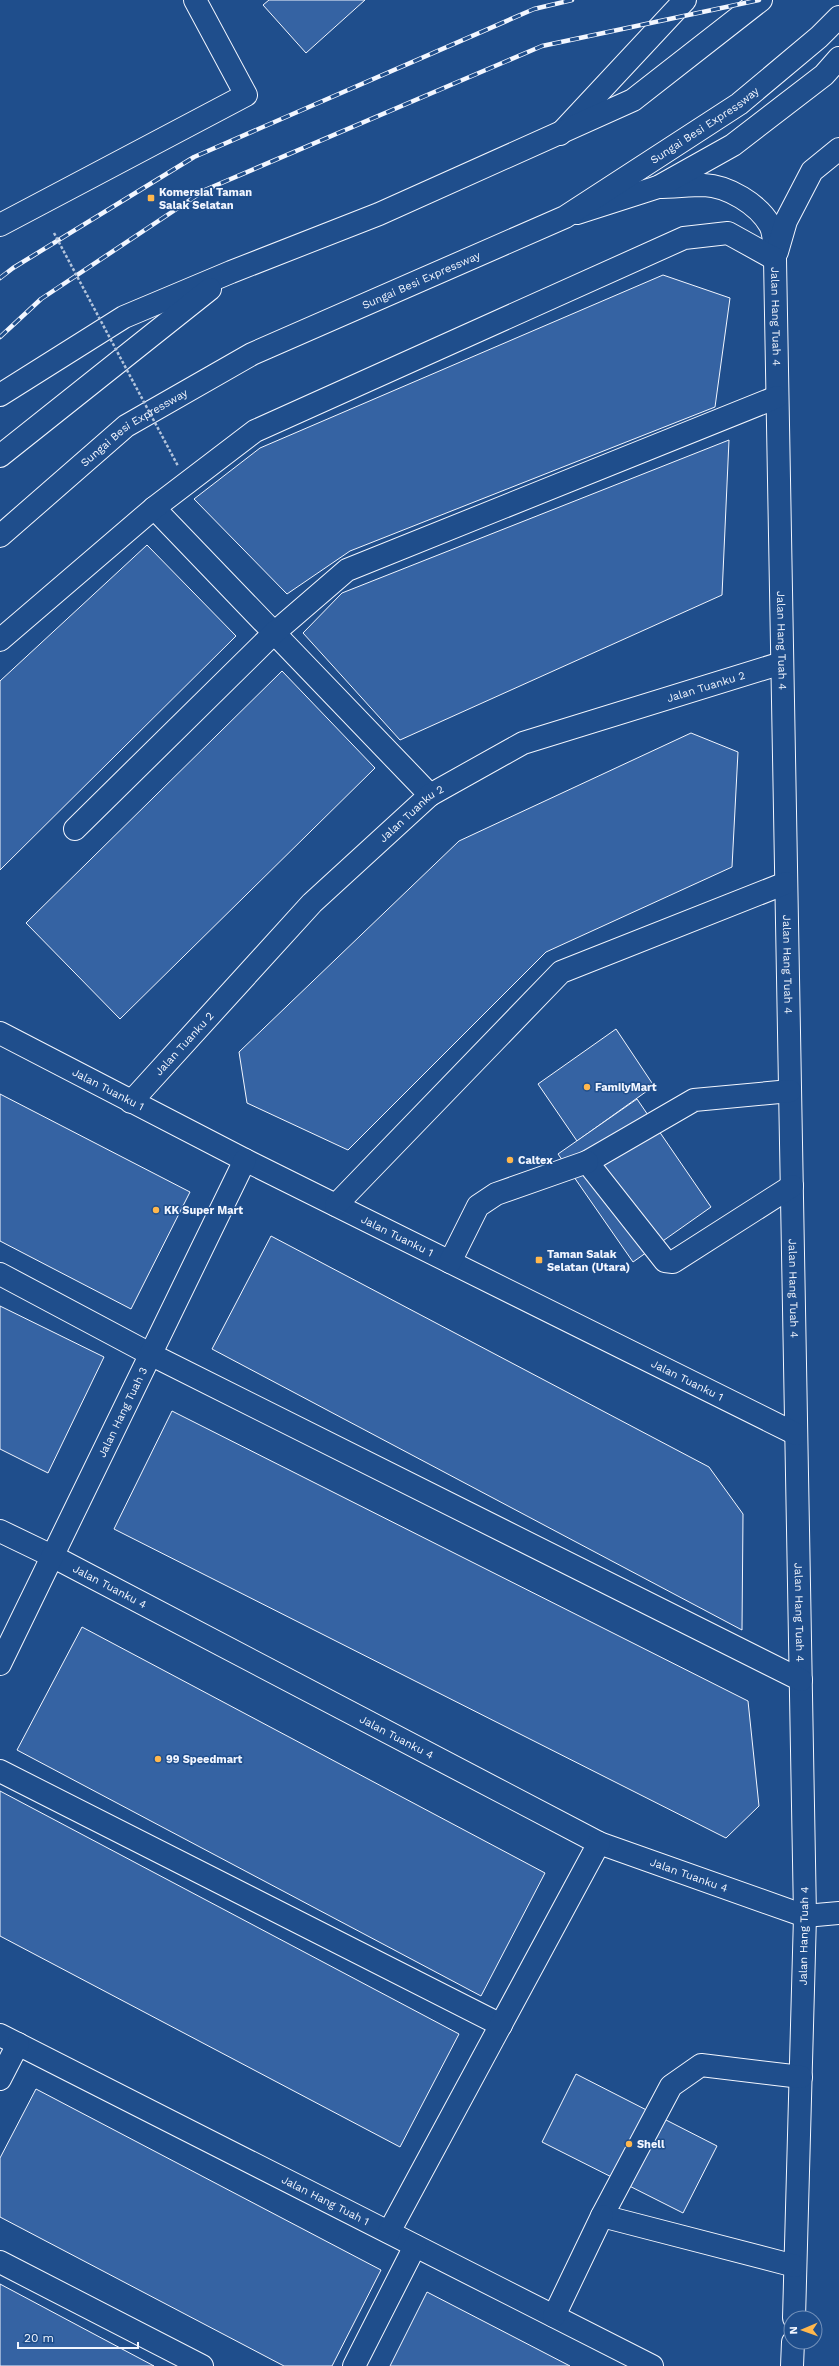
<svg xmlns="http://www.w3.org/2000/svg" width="839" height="2366" viewBox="0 0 839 2366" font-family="'Work Sans',sans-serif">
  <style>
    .building { fill: #3563a3; stroke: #f2f6ff }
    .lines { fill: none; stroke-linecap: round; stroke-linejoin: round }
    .minor-casing { stroke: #f2f6ff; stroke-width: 24 }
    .highway-casing { stroke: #f2f6ff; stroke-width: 24 }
    .minor { stroke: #1f4e8c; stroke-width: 22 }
    .highway { stroke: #1f4e8c; stroke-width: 22 }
    .rail-casing { stroke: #f2f6ff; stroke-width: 4.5 }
    .rail { stroke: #1f4e8c; stroke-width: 3; stroke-dasharray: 9; stroke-linecap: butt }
    .path-bridge { stroke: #b3c4dc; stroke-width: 2.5; stroke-dasharray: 3 2; stroke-linecap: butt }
    .poi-dot { fill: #ffb74d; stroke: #1f4e8c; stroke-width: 1.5 }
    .labels { text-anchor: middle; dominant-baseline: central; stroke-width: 3; stroke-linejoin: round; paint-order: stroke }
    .street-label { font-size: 11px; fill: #f2f6ff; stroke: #1f4e8c }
    .poi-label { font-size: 11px; font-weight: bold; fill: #f2f6ff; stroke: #1f4e8c; text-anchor: start }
  </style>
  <rect width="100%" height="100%" fill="#1f4e8c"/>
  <g class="building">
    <polygon points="269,0 365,0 306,53 263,5"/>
    <polygon points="663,275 730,298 715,407 350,551 287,594 194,499 260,448"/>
    <polygon points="729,440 722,595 400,740 303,633 342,593"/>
    <polygon points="147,545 236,636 0,870 0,681"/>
    <polygon points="282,671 375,768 120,1019 26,923"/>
    <polygon points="691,733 738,752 732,867 546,952 348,1150 247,1103 239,1052 459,841"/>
    <polygon points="616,1029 654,1086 577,1141 538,1084"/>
    <polygon points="0,1094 190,1192 131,1309 0,1241"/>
    <polygon points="637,1099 711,1207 633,1262 558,1154"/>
    <polygon points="271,1236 709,1467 743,1514 742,1630 212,1349"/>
    <polygon points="0,1306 104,1357 48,1473 0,1449"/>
    <polygon points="172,1411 748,1701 759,1806 726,1838 114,1529"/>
    <polygon points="82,1627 545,1873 481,1996 17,1750"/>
    <polygon points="0,1791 459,2034 400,2147 0,1936"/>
    <polygon points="576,2074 717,2146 683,2213 542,2142"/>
    <polygon points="36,2089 381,2270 332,2366 284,2366 0,2217 0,2158"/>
    <polygon points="0,2284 154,2366 0,2366"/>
    <polygon points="427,2292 570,2366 390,2366"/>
  </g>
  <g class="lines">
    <defs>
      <g id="minor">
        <polyline points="560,134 685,0"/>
        <path id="s1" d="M 658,187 C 673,187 689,185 704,185 C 728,186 758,204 770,225 C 775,234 774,248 775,259 L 805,1916 L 794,2318"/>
        <polyline points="577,213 658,187 733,145 824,75 839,58"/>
        <polyline points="0,225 246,95 195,0"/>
        <polyline points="777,252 786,221 812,171 839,149"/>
        <polyline points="154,508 430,795"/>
        <polyline points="0,640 154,508 255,431 684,238 728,233 775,259"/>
        <polyline points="75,829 274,633 347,570 777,397"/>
        <path id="s2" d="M 0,1033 L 245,1160 L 796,1434"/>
        <polyline points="790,1091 694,1100 587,1162 665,1261 673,1262 792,1186"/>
        <path id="s3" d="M 131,1102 L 312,903 L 430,795 L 523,743 L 782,663"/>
        <polyline points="336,1205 561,972 786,883"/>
        <polyline points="450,1262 478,1206 496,1194 587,1162"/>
        <polyline points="0,1274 152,1355 801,1680"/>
        <path id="s4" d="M 0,1531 L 54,1557 L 599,1843 L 805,1916 L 839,1913"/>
        <path id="s5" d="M 0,1664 L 245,1160"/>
        <polyline points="0,1771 501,2025"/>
        <path id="s6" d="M 0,2035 L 652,2366"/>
        <polyline points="0,2079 18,2044"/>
        <polyline points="389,2232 599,1843"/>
        <polyline points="0,2262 202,2366"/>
        <polyline points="795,2266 602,2216 671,2086 701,2065 801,2077"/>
        <polyline points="554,2316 602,2216"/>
        <polyline points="354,2366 415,2246"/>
        <polyline points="792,2366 793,2342"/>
      </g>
      <g id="highway">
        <polyline points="0,395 124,317 231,272 379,214 633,100 761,0"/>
        <polyline points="0,456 210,289"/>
        <path id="s7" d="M 0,536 L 126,426 L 252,354 L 565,217 L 739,104 L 819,37 L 839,17"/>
      </g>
    </defs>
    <use href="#minor" class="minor-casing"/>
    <use href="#highway" class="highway-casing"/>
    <use href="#minor" class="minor"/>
    <use href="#highway" class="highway"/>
    <defs>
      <g id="rail">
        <polyline points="0,278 13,268 194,157 534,9 572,0"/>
        <polyline points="0,337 41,299 205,190 542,46 759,0"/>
      </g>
    </defs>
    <use href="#rail" class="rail-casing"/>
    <use href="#rail" class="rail"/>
    <polyline class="path-bridge" points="54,233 178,466"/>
  </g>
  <g class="poi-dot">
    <rect x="147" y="194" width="8" height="8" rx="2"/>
    <circle cx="587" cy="1087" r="4"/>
    <circle cx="510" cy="1160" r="4"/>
    <circle cx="156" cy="1210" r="4"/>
    <rect x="535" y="1256" width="8" height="8" rx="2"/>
    <circle cx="158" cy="1759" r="4"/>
    <circle cx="629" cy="2144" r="4"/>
  </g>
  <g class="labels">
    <g class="street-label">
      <text stroke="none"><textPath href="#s7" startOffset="821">Sungai Besi Expressway</textPath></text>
      <text stroke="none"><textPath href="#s7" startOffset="497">Sungai Besi Expressway</textPath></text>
      <text stroke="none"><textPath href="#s1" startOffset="218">Jalan Hang Tuah 4</textPath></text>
      <text stroke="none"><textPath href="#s7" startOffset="173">Sungai Besi Expressway</textPath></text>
      <text stroke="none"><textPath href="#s1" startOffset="542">Jalan Hang Tuah 4</textPath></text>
      <text stroke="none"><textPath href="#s3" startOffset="727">Jalan Tuanku 2</textPath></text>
      <text stroke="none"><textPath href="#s3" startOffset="403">Jalan Tuanku 2</textPath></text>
      <text stroke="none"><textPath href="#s1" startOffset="866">Jalan Hang Tuah 4</textPath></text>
      <text stroke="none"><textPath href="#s3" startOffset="79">Jalan Tuanku 2</textPath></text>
      <text stroke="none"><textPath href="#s2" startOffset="122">Jalan Tuanku 1</textPath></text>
      <text stroke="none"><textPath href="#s2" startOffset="446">Jalan Tuanku 1</textPath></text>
      <text stroke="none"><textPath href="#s1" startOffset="1190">Jalan Hang Tuah 4</textPath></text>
      <text stroke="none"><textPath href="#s2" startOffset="770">Jalan Tuanku 1</textPath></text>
      <text stroke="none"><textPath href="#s5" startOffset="280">Jalan Hang Tuah 3</textPath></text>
      <text stroke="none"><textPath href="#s4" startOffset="123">Jalan Tuanku 4</textPath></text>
      <text stroke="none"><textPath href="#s1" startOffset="1514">Jalan Hang Tuah 4</textPath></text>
      <text stroke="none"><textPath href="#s4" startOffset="447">Jalan Tuanku 4</textPath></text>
      <text stroke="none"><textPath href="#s4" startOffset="771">Jalan Tuanku 4</textPath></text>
      <text transform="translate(804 1936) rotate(-89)">Jalan Hang Tuah 4</text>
      <text stroke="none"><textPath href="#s6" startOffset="365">Jalan Hang Tuah 1</textPath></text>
    </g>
    <g class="poi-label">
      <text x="159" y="192">Komersial Taman<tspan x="159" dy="13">Salak Selatan</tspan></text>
      <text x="595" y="1087">FamilyMart</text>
      <text x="518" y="1160">Caltex</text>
      <text x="164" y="1210">KK Super Mart</text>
      <text x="547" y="1254">Taman Salak<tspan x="547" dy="13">Selatan (Utara)</tspan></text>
      <text x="166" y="1759">99 Speedmart</text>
      <text x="637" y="2144">Shell</text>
    </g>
  </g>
  <g transform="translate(803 2330) rotate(268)"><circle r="19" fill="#1f4e8c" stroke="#7391ba"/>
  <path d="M0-3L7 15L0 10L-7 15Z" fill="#ffb74d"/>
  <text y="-6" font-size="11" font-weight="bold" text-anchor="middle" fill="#f2f6ff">N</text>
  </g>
  <path d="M18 2342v6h120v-6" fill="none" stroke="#f2f6ff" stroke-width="2"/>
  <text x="24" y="2342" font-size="12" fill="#f2f6ff" stroke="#1f4e8c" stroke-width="3" paint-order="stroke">20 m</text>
</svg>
